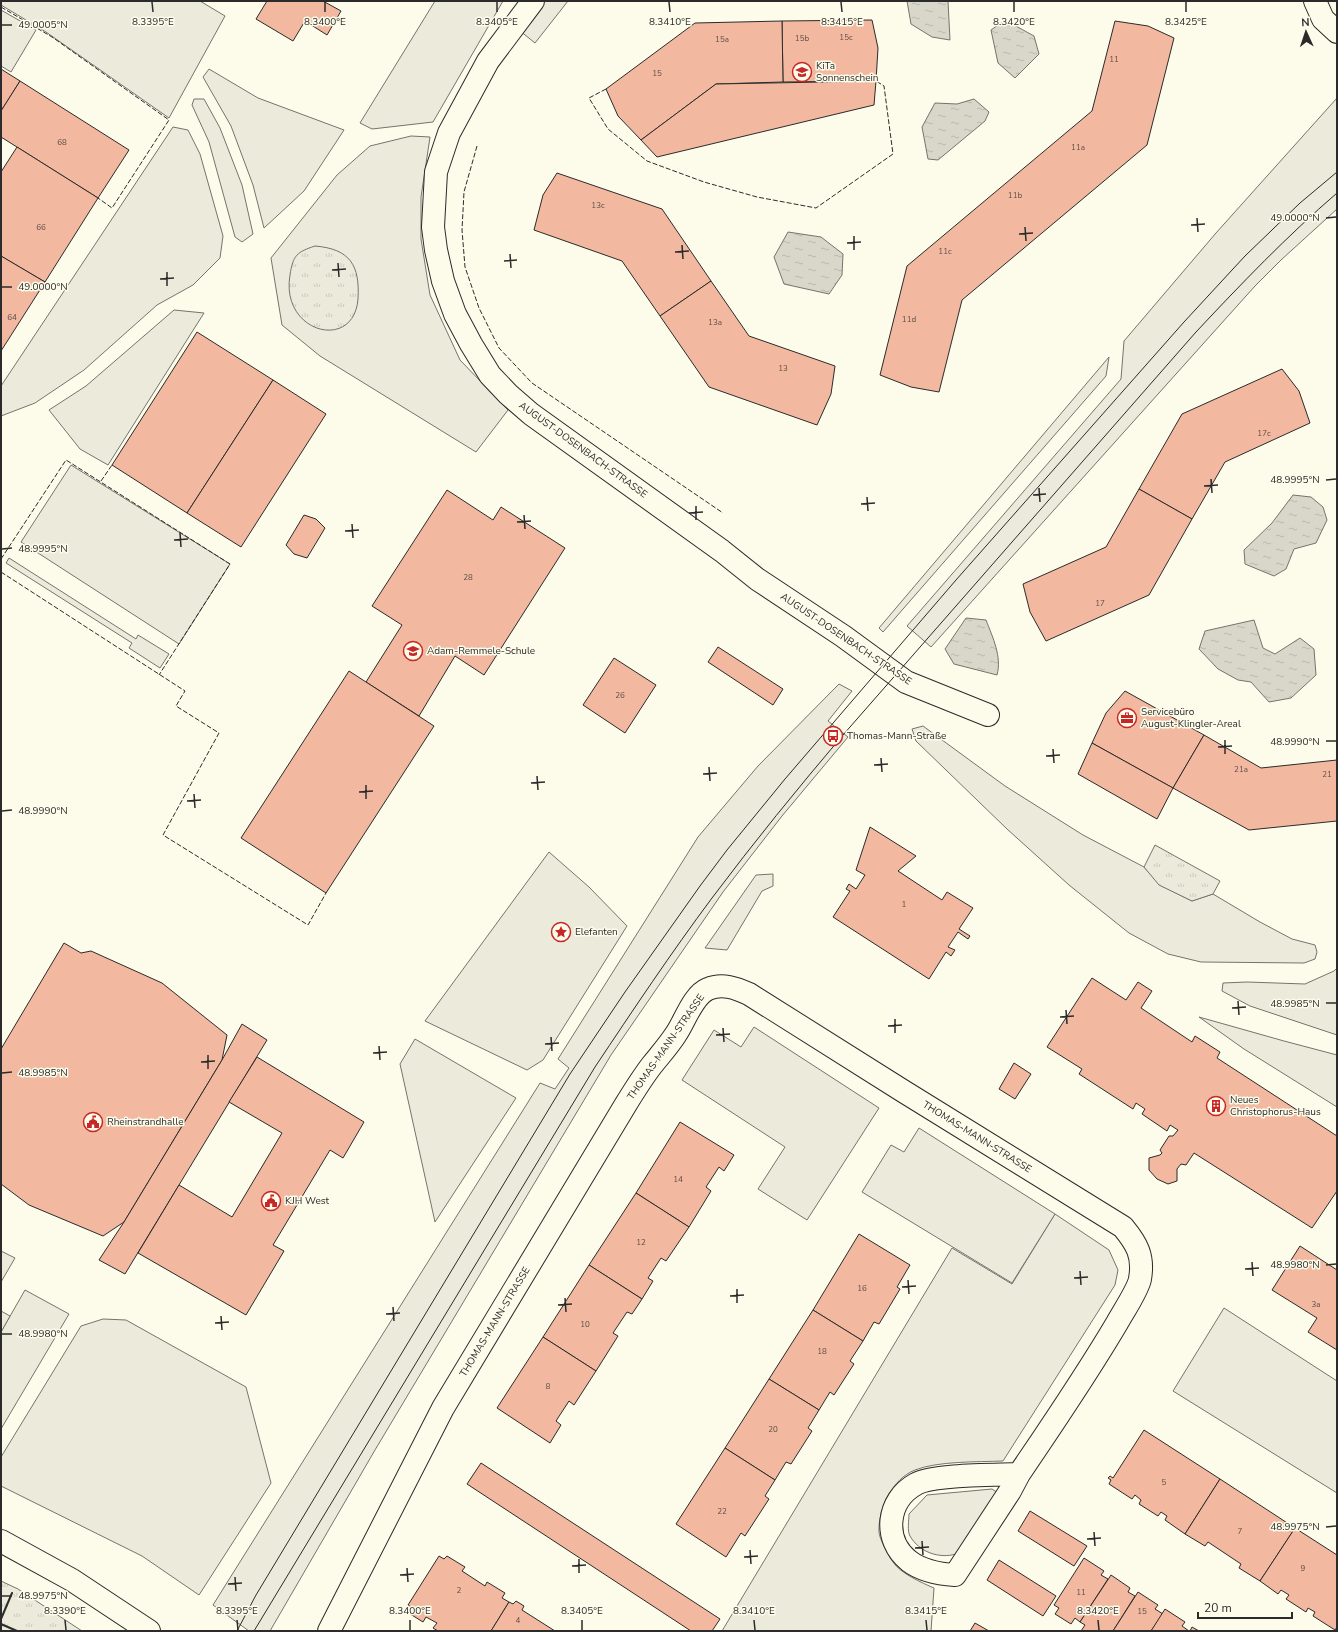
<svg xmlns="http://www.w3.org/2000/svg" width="1338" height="1632" viewBox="0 0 1338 1632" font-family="'Nunito Sans',sans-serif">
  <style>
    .grass { fill: #ecebdb; stroke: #74746e }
    .park { fill: url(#park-tufts); stroke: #74746e }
    .parking { fill: #eceadb; stroke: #74746e }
    .water { fill: url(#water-ripples); stroke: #74746e }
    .building { fill: #f2b8a0; stroke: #2b2b2b }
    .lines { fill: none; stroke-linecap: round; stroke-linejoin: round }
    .minor-casing { stroke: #2b2b2b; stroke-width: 24 }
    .minor { stroke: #fdfbea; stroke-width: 22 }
    .tram { stroke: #2b2b2b; stroke-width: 1 }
    .fence { stroke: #2b2b2b; stroke-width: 1; stroke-dasharray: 5 2; stroke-linecap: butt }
    .wall { stroke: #2b2b2b; stroke-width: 2 }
    .ticks { fill: none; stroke: #2b2b2b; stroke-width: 1.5 }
    .labels { text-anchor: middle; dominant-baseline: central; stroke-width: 3; stroke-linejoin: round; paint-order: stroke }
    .number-label { font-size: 8px; fill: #5d4e48 }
    .poi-label { font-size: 10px; fill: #2b2b2b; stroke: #fdfbea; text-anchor: start }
    .street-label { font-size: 10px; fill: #2b2b2b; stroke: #fdfbea }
    .ticks-label { font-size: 10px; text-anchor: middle; fill: #2b2b2b; stroke: #fdfbea; stroke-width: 3; stroke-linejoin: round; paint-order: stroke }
  </style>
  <defs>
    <pattern id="park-tufts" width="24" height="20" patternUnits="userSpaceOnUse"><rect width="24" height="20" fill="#ecebdb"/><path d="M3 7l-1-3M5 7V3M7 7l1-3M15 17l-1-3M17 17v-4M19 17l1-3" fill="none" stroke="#cbcabc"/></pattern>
    <pattern id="water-ripples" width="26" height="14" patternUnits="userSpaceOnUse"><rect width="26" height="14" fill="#d8d7c9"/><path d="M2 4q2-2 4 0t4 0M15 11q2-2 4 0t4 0" fill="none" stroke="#bab9ad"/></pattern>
  </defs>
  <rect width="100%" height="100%" fill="#fdfbea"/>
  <g class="grass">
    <polygon points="1,1 200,1 225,16 169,118 46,32 1,5"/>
    <polygon points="435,1 503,1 433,122 372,129 360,123"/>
    <polygon points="209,69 258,98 344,130 304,191 264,228 253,185 231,126 203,77"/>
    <polygon points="1337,98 1337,209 1281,260 1255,286 931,647 907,626 1121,379 1124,341 1216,233"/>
    <polygon points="194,99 204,99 220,128 242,185 253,234 242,242 235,237 209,142 192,105"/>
    <polygon points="173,127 188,130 200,154 223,236 220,258 193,285 157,305 84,370 35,403 1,416 1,386"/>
    <polygon points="411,136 430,137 421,197 421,239 430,295 460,360 508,410 476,452 320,356 282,325 271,258 337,175 370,146"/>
    <polygon points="174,310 204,313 108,465 80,449 49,410 86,386"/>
    <polygon points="1109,357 1106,376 883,632 879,628"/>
    <polygon points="71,465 230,564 179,644 21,542"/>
    <polygon points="9,558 136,639 138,635 169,654 160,668 129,648 132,643 6,563"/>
    <polygon points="839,684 852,691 828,721 848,737 782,816 723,892 611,1055 375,1450 270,1631 249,1631 213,1605 540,1083 555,1089 569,1068 558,1059 698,837 758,766"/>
    <polygon points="923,726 1005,786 1083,835 1144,867 1160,885 1192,901 1213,894 1260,922 1292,939 1315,945 1317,952 1315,959 1304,963 1201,962 1168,954 1129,933 1069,885 1007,829 916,741 912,729"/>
    <polygon points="549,852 589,887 627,926 543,1060 527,1070 425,1021"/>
    <polygon points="773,874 773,886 762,891 727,950 705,948 756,875"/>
    <polygon points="1337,968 1337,1035 1250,1006 1222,991 1223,983 1247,982 1305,984 1334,971"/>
    <polygon points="1199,1017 1284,1041 1337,1055 1337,1107 1244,1049"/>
    <polygon points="415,1039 516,1098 435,1222 400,1064"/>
    <path d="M 1055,1214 L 1109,1250 L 1118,1270 L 1115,1285 L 1003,1461 C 977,1462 938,1461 915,1470 C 892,1479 878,1509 879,1532 C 879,1538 889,1557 893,1562 C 900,1573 922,1583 934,1588 L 931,1631 L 722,1631 L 952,1248 L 1012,1284 Z"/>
    <polygon points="25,1290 69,1314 1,1429 1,1332"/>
    <polygon points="103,1319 126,1320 246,1387 271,1483 199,1595 142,1556 1,1486 1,1457 81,1326"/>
    <path d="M 992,1489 L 998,1493 L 956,1554 C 939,1559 919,1552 910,1536 C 907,1531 909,1520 909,1514 L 927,1495 Z"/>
  </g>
  <g class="park">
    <path d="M 315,246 C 350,249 360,265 358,299 C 354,352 280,333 290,275 C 293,255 297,252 315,246 Z"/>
    <polygon points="1155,845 1220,881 1213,894 1192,901 1159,885 1144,867"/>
    <polygon points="1,1581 18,1589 82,1631 1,1631"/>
  </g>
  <g class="parking">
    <polygon points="533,1 568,1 535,43 514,26"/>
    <polygon points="1,10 36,30 11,72 1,66"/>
    <polygon points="754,1027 879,1108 807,1220 758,1189 785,1147 682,1080 714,1030 741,1047"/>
    <polygon points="919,1128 1055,1214 1012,1283 862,1192 891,1145 904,1152"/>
    <polygon points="1,1251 15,1258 1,1282"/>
    <polygon points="1224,1308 1337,1381 1337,1493 1173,1391"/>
    <polygon points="1,1311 10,1316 1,1332"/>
  </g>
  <g class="water">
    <polygon points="907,1 948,1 950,40 932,37 911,24"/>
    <polygon points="1005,20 1034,36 1039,54 1015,78 998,63 991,30"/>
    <polygon points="974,99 989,112 985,121 938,160 928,159 922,127 935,103 957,104"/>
    <polygon points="788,232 821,237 843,254 842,275 829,294 784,284 774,257"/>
    <polygon points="1293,495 1311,497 1323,507 1327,520 1316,543 1294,549 1286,569 1274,576 1245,564 1244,550 1272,523"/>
    <path d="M 966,618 L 986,620 C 993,638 1002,657 997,675 L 954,664 L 945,649 Z"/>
    <polygon points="1254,620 1263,648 1275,654 1300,638 1314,649 1316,675 1291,698 1269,702 1251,682 1238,680 1218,669 1199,649 1205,631"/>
  </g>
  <g class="building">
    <polygon points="267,1 323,1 341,11 327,35 305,21 293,41 256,19"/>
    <polygon points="872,20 878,48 876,81 783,82 782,21"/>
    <polygon points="782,21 783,82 716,84 641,140 618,116 606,89 695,23"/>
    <polygon points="1115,21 1148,26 1174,38 1147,145 962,300 939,392 911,387 880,375 907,266 1092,111"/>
    <polygon points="1,69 20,81 1,111"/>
    <polygon points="20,81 129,150 98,198 1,137 1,111"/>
    <polygon points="876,81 874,105 657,157 641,140 716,84"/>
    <polygon points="17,147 98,198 45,282 1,256 1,172"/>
    <polygon points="557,173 662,209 711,281 660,316 622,261 534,230 543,195"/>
    <polygon points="1,256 45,282 1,351"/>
    <polygon points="711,281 749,336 835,366 831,394 817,425 709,387 660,316"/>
    <polygon points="197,332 273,380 187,513 112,465"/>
    <polygon points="1282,369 1299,391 1310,423 1225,462 1192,519 1139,489 1182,414"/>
    <polygon points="273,380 326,414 241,547 187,513"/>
    <polygon points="1139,489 1192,519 1149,595 1046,641 1030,612 1023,584 1106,547"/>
    <polygon points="447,490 493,520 501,507 565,548 484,675 455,656 419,716 366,682 402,625 372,606"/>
    <polygon points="304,515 316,519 325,528 307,558 294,554 286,545"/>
    <polygon points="718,647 783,689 773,705 708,662"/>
    <polygon points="614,658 656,685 625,733 583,705"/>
    <polygon points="349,671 434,726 326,893 241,838"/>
    <polygon points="1125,691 1204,735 1173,788 1092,743 1106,713"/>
    <polygon points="1204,735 1261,768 1337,760 1337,821 1249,830 1173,788"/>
    <polygon points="1092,743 1173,788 1157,819 1078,774"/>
    <polygon points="870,827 916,856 898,871 942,900 947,892 973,908 959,929 970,936 968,939 958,932 948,947 955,950 951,956 946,952 929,979 833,917 850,891 846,889 849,884 856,889 865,875 856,870"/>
    <polygon points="64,943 81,953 91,951 162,983 227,1035 222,1060 124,1222 103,1236 29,1205 1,1184 1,1049"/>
    <polygon points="1092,978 1126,1000 1138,982 1152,991 1141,1008 1192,1042 1195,1036 1220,1052 1217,1058 1337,1136 1337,1191 1312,1228 1194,1153 1186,1165 1181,1164 1177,1169 1177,1181 1168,1184 1157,1179 1149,1170 1149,1158 1160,1155 1162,1153 1160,1150 1169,1136 1173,1136 1178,1130 1170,1125 1167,1131 1142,1114 1145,1109 1136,1103 1133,1109 1079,1074 1082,1069 1047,1047"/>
    <polygon points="242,1024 267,1040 125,1274 99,1260 124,1222 222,1060"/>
    <polygon points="257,1057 364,1122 343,1158 330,1150 273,1245 284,1251 246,1315 138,1253 179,1185 232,1217 282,1133 229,1102"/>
    <polygon points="1014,1063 1031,1074 1015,1099 999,1089"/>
    <polygon points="680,1122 734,1155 724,1171 719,1167 706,1187 711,1191 689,1227 636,1193"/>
    <polygon points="636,1193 689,1227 666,1261 661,1258 648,1278 653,1281 642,1299 589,1265"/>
    <polygon points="859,1234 910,1265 897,1287 900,1289 879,1324 874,1322 863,1341 813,1310"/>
    <polygon points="1300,1246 1337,1270 1337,1350 1308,1332 1317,1318 1272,1290"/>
    <polygon points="589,1265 642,1299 632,1314 627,1312 613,1333 618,1336 596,1371 543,1337"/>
    <polygon points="813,1310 863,1341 850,1361 854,1364 834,1395 830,1392 819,1410 769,1379"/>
    <polygon points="543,1337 596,1371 574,1405 569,1401 556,1421 561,1425 550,1443 497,1408"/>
    <polygon points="769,1379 819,1410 808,1428 812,1431 791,1464 786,1462 775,1480 725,1448"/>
    <polygon points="1144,1430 1220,1479 1185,1534 1165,1520 1167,1516 1161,1512 1158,1516 1139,1504 1141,1500 1135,1495 1132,1499 1109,1484 1111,1480 1108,1478 1110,1476 1113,1478"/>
    <polygon points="725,1448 775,1480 765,1496 769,1499 745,1536 741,1533 726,1557 676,1524"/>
    <polygon points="481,1463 720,1619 712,1631 691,1631 467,1484"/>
    <polygon points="1220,1479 1295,1528 1260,1581 1239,1568 1241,1564 1208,1542 1205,1546 1185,1534"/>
    <polygon points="1030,1511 1087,1546 1074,1566 1018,1531"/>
    <polygon points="1295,1528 1337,1555 1337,1627 1335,1630 1313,1616 1315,1612 1308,1608 1306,1612 1286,1599 1289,1595 1281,1590 1278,1594 1260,1581"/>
    <polygon points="439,1556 444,1559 447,1556 465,1567 462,1571 485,1586 487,1582 505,1593 502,1598 509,1602 491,1631 438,1631 433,1628 437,1623 426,1617 423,1622 407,1612 411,1607 408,1605"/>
    <polygon points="1084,1558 1104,1571 1101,1575 1108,1579 1080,1622 1075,1618 1071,1624 1055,1614 1059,1608 1054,1605"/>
    <polygon points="999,1560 1056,1596 1043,1616 987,1580"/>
    <polygon points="1111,1575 1130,1588 1128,1592 1135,1596 1113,1631 1081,1631 1085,1625 1080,1622"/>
    <polygon points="1138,1592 1158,1605 1155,1609 1163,1614 1151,1631 1113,1631"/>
    <polygon points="516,1601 524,1606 522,1610 555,1631 491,1631 509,1602 513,1604"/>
    <polygon points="1165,1609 1185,1622 1182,1626 1189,1631 1151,1631"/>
    <polygon points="975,1623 989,1631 970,1631"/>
    <polygon points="1192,1627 1199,1631 1190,1631"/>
  </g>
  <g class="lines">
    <defs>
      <g id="minor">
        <polyline points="533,1 488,61 449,133 436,172 433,227 436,250 443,281 455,314 471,344 490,375 508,394 531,414 722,551 757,579 843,636 906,682 988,715"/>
        <polyline points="1315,1 1323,19 1337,32"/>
        <polyline points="1,1541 72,1580 149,1631"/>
        <path d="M 329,1631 L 443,1408 L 626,1104 C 634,1091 642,1078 652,1065 C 660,1055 669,1045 676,1034 C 685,1021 693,995 708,989 C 722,983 736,988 749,994 L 903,1091 L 1123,1227 C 1137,1244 1144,1256 1140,1279 C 1138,1290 1123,1312 1117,1323 C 1087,1374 1053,1424 1019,1474 L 1010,1491 L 955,1575 C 939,1574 922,1571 909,1561 C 882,1539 887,1500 916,1484 C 933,1474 997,1475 1019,1474"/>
      </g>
    </defs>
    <use href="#minor" class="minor-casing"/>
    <use href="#minor" class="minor"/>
    <g class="tram">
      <polyline points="237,1631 256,1595 570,1074 625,992 700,886 727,850 785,779 956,580 1184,322 1245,256 1300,203 1337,172"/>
      <path d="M 254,1631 L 595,1067 C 633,1010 671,953 712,898 C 754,842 798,788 843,735 L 1196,332 C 1241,284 1287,236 1337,193"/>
    </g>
    <g class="fence">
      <polyline points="1,7 52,37 169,120 112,208 98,198"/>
      <polyline points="606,89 589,98 608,129 647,161 704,182 757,197 816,208 893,154 884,86 876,81"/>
      <polyline points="477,146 464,192 462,230 465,267 479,308 499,348 532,383 723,513"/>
      <polyline points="101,481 112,465"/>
      <polyline points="1,559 66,460 230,564 159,675"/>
      <polyline points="1,572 185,691 176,706 219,733 163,835 308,925 326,893"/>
    </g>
    <g class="wall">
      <polyline points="1,1619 12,1593"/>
      <polyline points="1,1624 17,1631"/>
    </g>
  </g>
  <path class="ticks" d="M 152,2 L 153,12M 325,2 L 325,12M 497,2 L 497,12M 669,2 L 670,12M 841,2 L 842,12M 1014,2 L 1014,12M 1186,2 L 1186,12M 2,25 L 12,25M 1197,218 L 1198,232M 1326,218 L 1336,217M 1191,225 L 1205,224M 1025,227 L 1026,241M 1019,234 L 1033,233M 854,236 L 854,250M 847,243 L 861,242M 682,245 L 683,259M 675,252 L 689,251M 510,254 L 511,268M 504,261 L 517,260M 338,263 L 339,277M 332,270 L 346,269M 167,272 L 167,286M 160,279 L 174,278M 2,287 L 12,287M 1211,479 L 1212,493M 1326,480 L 1336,479M 1204,486 L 1218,485M 1039,488 L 1040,502M 1033,495 L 1046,494M 867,497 L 868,511M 861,504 L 875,503M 696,506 L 696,520M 689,513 L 703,512M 524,515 L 525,529M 517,522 L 531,521M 352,524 L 353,538M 345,531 L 359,530M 180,533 L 181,547M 174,540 L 188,539M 2,549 L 12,548M 1225,740 L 1225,754M 1326,741 L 1336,741M 1218,747 L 1232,746M 1053,749 L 1054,763M 1046,756 L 1060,755M 881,758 L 882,772M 874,765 L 888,764M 709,767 L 710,781M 703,774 L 717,773M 537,776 L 538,790M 531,783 L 545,782M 366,785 L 366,799M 359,792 L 373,791M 194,794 L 195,808M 187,801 L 201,800M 2,811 L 12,810M 1238,1001 L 1239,1015M 1326,1003 L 1336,1003M 1232,1008 L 1246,1007M 1066,1010 L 1067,1024M 1060,1017 L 1074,1016M 895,1019 L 895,1033M 888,1026 L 902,1025M 723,1028 L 724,1042M 716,1035 L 730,1034M 551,1037 L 552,1051M 545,1044 L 559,1043M 379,1046 L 380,1060M 373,1053 L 387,1052M 208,1055 L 208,1069M 201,1062 L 215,1061M 2,1073 L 12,1072M 1252,1262 L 1253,1276M 1326,1265 L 1336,1264M 1245,1269 L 1259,1268M 1080,1271 L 1081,1285M 1074,1278 L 1088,1277M 908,1280 L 909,1294M 902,1287 L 916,1286M 737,1289 L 737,1303M 730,1296 L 744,1295M 565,1298 L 566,1312M 558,1305 L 572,1304M 393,1307 L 394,1321M 386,1314 L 400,1313M 221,1316 L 222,1330M 215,1323 L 229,1322M 2,1334 L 12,1334M 1326,1527 L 1336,1526M 1094,1532 L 1095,1546M 1087,1539 L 1101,1538M 922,1541 L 923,1555M 915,1548 L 929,1547M 750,1550 L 751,1564M 744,1557 L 758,1556M 579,1559 L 579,1573M 572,1566 L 586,1565M 407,1568 L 408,1582M 400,1575 L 414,1574M 235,1577 L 236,1591M 228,1584 L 242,1583M 2,1596 L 12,1596M 65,1620 L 66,1630M 237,1620 L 238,1630M 410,1620 L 410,1630M 582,1620 L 582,1630M 754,1620 L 755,1630M 926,1620 L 927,1630M 1098,1620 L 1099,1630"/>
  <defs>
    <symbol id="school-ring" viewBox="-11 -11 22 22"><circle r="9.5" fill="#fdfbea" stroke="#c62828" stroke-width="1.5"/><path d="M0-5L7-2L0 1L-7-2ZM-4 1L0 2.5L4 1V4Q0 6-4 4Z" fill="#c62828"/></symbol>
    <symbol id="office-ring" viewBox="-11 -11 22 22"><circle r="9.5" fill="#fdfbea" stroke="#c62828" stroke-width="1.5"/><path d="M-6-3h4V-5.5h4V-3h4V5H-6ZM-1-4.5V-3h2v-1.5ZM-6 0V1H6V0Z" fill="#c62828"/></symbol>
    <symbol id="bus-ring" viewBox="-11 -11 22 22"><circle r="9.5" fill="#fdfbea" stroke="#c62828" stroke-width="1.5"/><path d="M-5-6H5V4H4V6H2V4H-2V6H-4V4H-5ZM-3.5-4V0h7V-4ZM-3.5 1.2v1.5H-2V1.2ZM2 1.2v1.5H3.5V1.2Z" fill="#c62828"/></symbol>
    <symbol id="sight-ring" viewBox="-11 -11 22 22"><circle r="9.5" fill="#fdfbea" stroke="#c62828" stroke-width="1.5"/><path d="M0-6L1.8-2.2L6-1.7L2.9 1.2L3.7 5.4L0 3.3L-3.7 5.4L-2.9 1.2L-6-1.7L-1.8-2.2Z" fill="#c62828"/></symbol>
    <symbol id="building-ring" viewBox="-11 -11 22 22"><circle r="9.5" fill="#fdfbea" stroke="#c62828" stroke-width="1.5"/><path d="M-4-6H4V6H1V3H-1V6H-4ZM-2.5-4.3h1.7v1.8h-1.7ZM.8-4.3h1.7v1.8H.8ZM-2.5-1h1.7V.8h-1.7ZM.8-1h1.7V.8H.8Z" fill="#c62828"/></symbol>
    <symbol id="civic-ring" viewBox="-11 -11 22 22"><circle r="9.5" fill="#fdfbea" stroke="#c62828" stroke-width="1.5"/><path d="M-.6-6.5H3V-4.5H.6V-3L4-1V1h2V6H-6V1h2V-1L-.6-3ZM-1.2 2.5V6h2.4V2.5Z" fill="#c62828"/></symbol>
  </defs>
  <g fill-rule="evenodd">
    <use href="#school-ring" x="791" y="61" width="22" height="22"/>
    <use href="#school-ring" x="402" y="640" width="22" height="22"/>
    <use href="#office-ring" x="1116" y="707" width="22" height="22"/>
    <use href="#bus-ring" x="822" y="725" width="22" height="22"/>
    <use href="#sight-ring" x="550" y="921" width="22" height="22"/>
    <use href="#building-ring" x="1205" y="1095" width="22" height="22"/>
    <use href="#civic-ring" x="82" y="1111" width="22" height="22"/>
    <use href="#civic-ring" x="260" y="1190" width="22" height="22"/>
  </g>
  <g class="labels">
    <g class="number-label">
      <text x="846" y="37">15c</text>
      <text x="802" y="38">15b</text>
      <text x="722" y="39">15a</text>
      <text x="1114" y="59">11</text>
      <text x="657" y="73">15</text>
      <text x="62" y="142">68</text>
      <text x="1078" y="147">11a</text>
      <text x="1015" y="195">11b</text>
      <text x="598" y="205">13c</text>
      <text x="41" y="227">66</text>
      <text x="945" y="251">11c</text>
      <text x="12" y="317">64</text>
      <text x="909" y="319">11d</text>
      <text x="715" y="322">13a</text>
      <text x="783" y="368">13</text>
      <text x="1264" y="433">17c</text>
      <text x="468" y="577">28</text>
      <text x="1100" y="603">17</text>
      <text x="620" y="695">26</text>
      <text x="1241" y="769">21a</text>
      <text x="1327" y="774">21</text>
      <text x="904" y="904">1</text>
      <text x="678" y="1179">14</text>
      <text x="641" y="1242">12</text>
      <text x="862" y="1288">16</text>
      <text x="1316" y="1304">3a</text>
      <text x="585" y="1324">10</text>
      <text x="822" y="1351">18</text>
      <text x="548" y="1386">8</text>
      <text x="773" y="1429">20</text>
      <text x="1164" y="1482">5</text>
      <text x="722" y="1511">22</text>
      <text x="1240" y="1531">7</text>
      <text x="1303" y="1568">9</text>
      <text x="459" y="1590">2</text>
      <text x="1081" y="1592">11</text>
      <text x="1142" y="1611">15</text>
      <text x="518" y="1620">4</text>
    </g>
    <g class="poi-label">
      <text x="816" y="66">KiTa<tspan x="816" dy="12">Sonnenschein</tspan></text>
      <text x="427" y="651">Adam-Remmele-Schule</text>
      <text x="1141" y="712">Servicebüro<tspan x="1141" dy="12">August-Klingler-Areal</tspan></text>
      <text x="847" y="736">Thomas-Mann-Straße</text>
      <text x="575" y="932">Elefanten</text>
      <text x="1230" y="1100">Neues<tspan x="1230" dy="12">Christophorus-Haus</tspan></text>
      <text x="107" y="1122">Rheinstrandhalle</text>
      <text x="285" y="1201">KJH West</text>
    </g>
    <g class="street-label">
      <text transform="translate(583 450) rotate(36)">AUGUST-DOSENBACH-STRASSE</text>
      <text transform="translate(846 639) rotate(34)">AUGUST-DOSENBACH-STRASSE</text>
      <text transform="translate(666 1047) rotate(-55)">THOMAS-MANN-STRASSE</text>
      <text transform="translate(977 1137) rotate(32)">THOMAS-MANN-STRASSE</text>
      <text transform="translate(495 1322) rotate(-59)">THOMAS-MANN-STRASSE</text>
    </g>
  </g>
  <g class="ticks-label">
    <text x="153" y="25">8.3395°E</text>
    <text x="325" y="25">8.3400°E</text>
    <text x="670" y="25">8.3410°E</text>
    <text x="842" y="25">8.3415°E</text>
    <text x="1014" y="25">8.3420°E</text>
    <text x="1186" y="25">8.3425°E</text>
    <text x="497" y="25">8.3405°E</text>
    <text x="43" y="28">49.0005°N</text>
    <text x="1295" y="221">49.0000°N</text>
    <text x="43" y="290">49.0000°N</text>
    <text x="1295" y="483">48.9995°N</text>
    <text x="43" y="552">48.9995°N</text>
    <text x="1295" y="745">48.9990°N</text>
    <text x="43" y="814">48.9990°N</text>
    <text x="1295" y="1007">48.9985°N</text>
    <text x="43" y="1076">48.9985°N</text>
    <text x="1295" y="1268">48.9980°N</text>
    <text x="43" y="1337">48.9980°N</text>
    <text x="1295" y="1530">48.9975°N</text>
    <text x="43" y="1599">48.9975°N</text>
    <text x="65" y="1614">8.3390°E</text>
    <text x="237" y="1614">8.3395°E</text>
    <text x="410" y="1614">8.3400°E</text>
    <text x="582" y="1614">8.3405°E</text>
    <text x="754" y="1614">8.3410°E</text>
    <text x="926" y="1614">8.3415°E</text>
    <text x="1098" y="1614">8.3420°E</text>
  </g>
  <rect width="1338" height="1632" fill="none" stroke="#2b2b2b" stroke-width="4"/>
  <g transform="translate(1306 32) rotate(357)" stroke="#fdfbea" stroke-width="3" paint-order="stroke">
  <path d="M0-3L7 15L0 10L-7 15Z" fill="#2b2b2b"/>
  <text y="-6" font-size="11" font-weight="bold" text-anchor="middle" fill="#2b2b2b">N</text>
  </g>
  <path d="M1198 1612v6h94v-6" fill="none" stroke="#2b2b2b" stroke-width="2"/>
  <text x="1204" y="1612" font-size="12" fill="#2b2b2b" stroke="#fdfbea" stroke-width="3" paint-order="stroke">20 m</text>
</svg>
